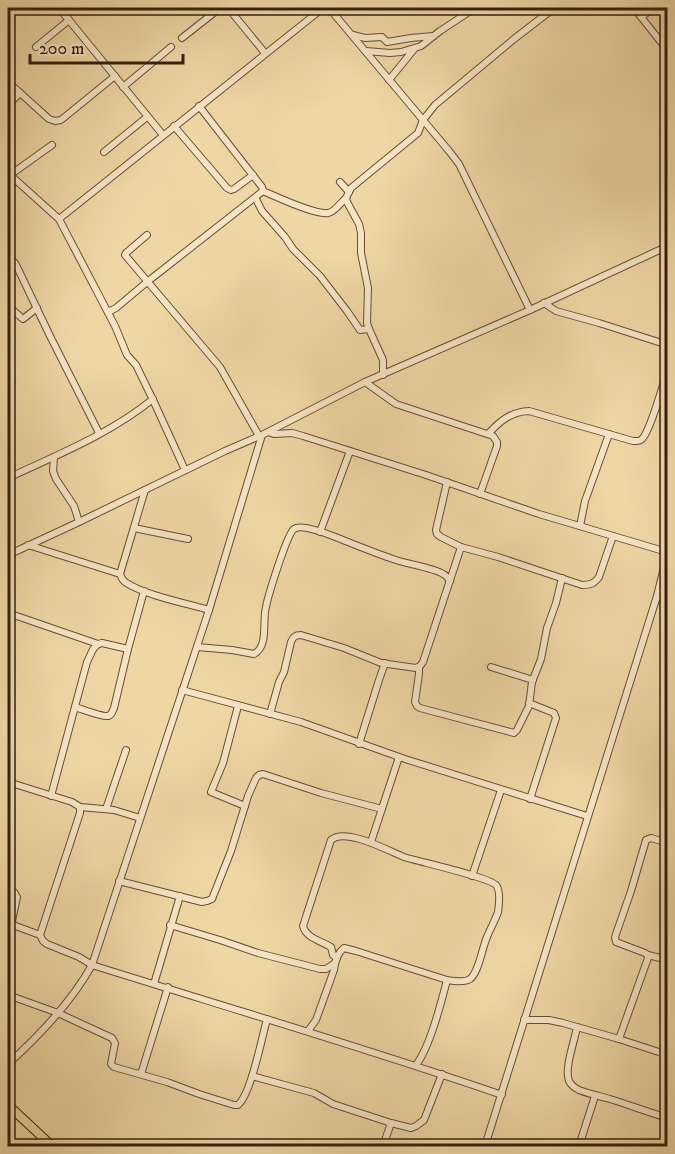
<svg xmlns="http://www.w3.org/2000/svg" width="675" height="1154" viewBox="0 0 675 1154" font-family="'IM FELL DW Pica',serif">
  <style>
    .lines { fill: none; stroke-linecap: round; stroke-linejoin: round }
    .minor-casing { stroke: #644e34; stroke-width: 8 }
    .highway-casing { stroke: #35200e; stroke-width: 10 }
    .minor { stroke: #f5e4c4; stroke-width: 6 }
    .highway { stroke: #efd6a5; stroke-width: 8 }
  </style>
  <rect width="100%" height="100%" fill="#efd6a5"/>
  <filter id="stains"><feTurbulence type="fractalNoise" baseFrequency=".00333" numOctaves="4"/><feColorMatrix values="0 0 0 0 .2 0 0 0 0 .09 0 0 0 0 .02 0 0 0 .5 -.17"/></filter>
  <radialGradient id="worn" r=".72"><stop offset=".6" stop-color="#630" stop-opacity="0"/><stop offset="1" stop-color="#630" stop-opacity=".3"/></radialGradient>
  <g class="lines">
    <defs>
      <g id="minor">
        <polyline points="59,8 163,135"/>
        <polyline points="228,8 265,53"/>
        <polyline points="329,8 449,151 459,164 530,310"/>
        <polyline points="634,8 668,51"/>
        <polyline points="9,13 16,8"/>
        <polyline points="641,17 654,8"/>
        <polyline points="353,35 365,38 382,37 387,42 411,38 433,36"/>
        <polyline points="182,38 220,8"/>
        <polyline points="36,47 69,20"/>
        <polyline points="366,51 390,53 401,52 421,46 440,31 475,8"/>
        <polyline points="389,80 415,48"/>
        <polyline points="8,82 49,119 55,121 61,120 115,76"/>
        <polyline points="123,87 171,47"/>
        <polyline points="8,105 20,93"/>
        <polyline points="174,126 227,188 231,190 234,189 253,175"/>
        <polyline points="104,152 147,117"/>
        <polyline points="8,173 59,219"/>
        <polyline points="10,175 52,145"/>
        <polyline points="340,182 349,192"/>
        <path d="M 263,191 C 277,197 315,215 328,213 C 335,212 341,202 346,198"/>
        <polyline points="256,199 262,211 285,237 293,249 320,276 347,311 360,330 369,329"/>
        <polyline points="147,235 126,253 125,255 220,367 259,436"/>
        <polyline points="8,256 15,263 19,271 50,336 99,433"/>
        <polyline points="544,303 556,311 599,323 668,345"/>
        <polyline points="8,306 23,319 37,308"/>
        <polyline points="108,312 116,308 147,282 263,191 262,187 199,106"/>
        <path d="M 8,374 C 13,380 12,385 8,392"/>
        <polyline points="383,375 383,360 369,329 367,323 368,288 361,253 361,233 359,224 347,202 346,198 351,188 418,133 423,120 435,105 514,39 549,12 551,8"/>
        <polyline points="365,382 396,404 493,436 497,442 497,446 480,494"/>
        <polyline points="268,432 274,434 292,433 303,436 426,475 539,514 667,552"/>
        <path d="M 489,433 C 501,420 511,412 529,411 L 633,441 C 637,441 639,442 642,439 C 651,430 663,383 668,369"/>
        <polyline points="54,457 53,471 56,479 74,506 79,522"/>
        <polyline points="185,470 154,402 136,365 127,355 115,326 59,219 323,8"/>
        <path d="M 8,478 C 57,455 110,434 153,399"/>
        <path d="M 447,482 L 436,530 L 437,534 L 441,537 L 461,547 L 498,557 L 582,585 C 590,585 594,584 599,577 L 613,536"/>
        <path d="M 145,490 L 120,574 C 122,578 121,579 125,582 C 144,595 185,603 209,610"/>
        <polyline points="580,526 585,501 609,434"/>
        <polyline points="134,528 188,539"/>
        <polyline points="320,532 350,451"/>
        <polyline points="28,545 120,574"/>
        <polyline points="8,555 79,522 225,451 262,435 365,382 530,310 668,246"/>
        <polyline points="657,596 668,599"/>
        <polyline points="8,613 98,644"/>
        <path d="M 197,647 L 232,650 L 254,654 C 269,646 262,621 266,607 C 268,596 287,534 294,529 C 302,523 333,536 343,540 C 361,547 380,555 399,561 C 409,564 436,569 443,574 C 446,575 448,578 450,581"/>
        <polyline points="419,667 419,674 415,702 417,706 420,708 514,733 517,730 529,706 532,682 541,659 547,628 556,603 562,578"/>
        <polyline points="491,667 533,680"/>
        <polyline points="182,690 301,722 405,759 587,816"/>
        <polyline points="529,703 554,713 556,718 530,799"/>
        <polyline points="238,706 223,763 211,792 245,806"/>
        <path d="M 75,707 C 82,709 101,717 108,716 C 112,715 112,712 114,708 L 128,649"/>
        <path d="M 270,714 L 279,682 L 284,672 L 291,642 C 293,637 295,635 301,635 L 344,648 L 381,663 L 416,668 L 420,666 L 423,662 L 461,547"/>
        <polyline points="359,744 379,680 385,663"/>
        <polyline points="8,782 72,802 80,807 80,813 40,935"/>
        <path d="M 51,796 L 87,662 C 91,655 93,644 102,643 L 128,649 L 144,591"/>
        <polyline points="80,807 114,810 140,818"/>
        <polyline points="106,809 126,750"/>
        <polyline points="371,842 399,757"/>
        <polyline points="472,876 501,790"/>
        <polyline points="119,881 202,902 207,901 212,899 231,851 248,796 256,778 259,775 263,774 321,793 382,809"/>
        <path d="M 8,890 L 14,892 L 17,897 L 12,921 L 13,925 L 40,935 L 43,941 L 47,944 L 79,957 L 92,965 C 229,1008 366,1048 502,1095"/>
        <polyline points="170,925 220,940 258,953 320,969 326,969 335,963"/>
        <polyline points="648,955 668,960"/>
        <path d="M 337,958 L 333,955 L 331,947 C 321,941 306,938 303,926 L 331,840 C 345,827 389,851 404,857 C 420,862 488,877 496,885 C 501,891 499,905 498,912 C 495,921 490,929 487,937 C 482,948 479,972 470,979 C 464,983 453,981 447,980"/>
        <polyline points="154,984 180,896"/>
        <path d="M 8,995 L 58,1013 L 112,1038 L 115,1043 L 111,1064 L 114,1067 L 167,1082 L 199,1094 L 234,1105 L 238,1105 C 251,1094 262,1037 267,1019"/>
        <polyline points="524,1020 549,1020 563,1023 619,1039 668,1055"/>
        <path d="M 577,1027 C 575,1040 564,1068 569,1081 C 571,1085 575,1088 579,1090 C 589,1094 600,1096 610,1099 C 629,1105 648,1112 668,1118"/>
        <path d="M 308,1031 L 316,1020 L 334,970 C 335,962 337,953 344,948 L 356,951 L 447,980 C 441,1003 430,1047 416,1065"/>
        <polyline points="619,1039 648,958 648,955 645,953 616,942 615,937 631,891 646,840 651,838 668,843"/>
        <path d="M 8,1064 C 40,1035 71,1003 92,965 L 209,610 L 262,435"/>
        <polyline points="141,1074 168,987"/>
        <polyline points="252,1076 314,1093 333,1104 391,1123 411,1128 416,1126 424,1120 442,1074"/>
        <polyline points="383,1146 391,1123"/>
        <polyline points="485,1146 657,596 668,551"/>
        <polyline points="579,1146 595,1096"/>
      </g>
      <polyline id="highway" points="8,1105 52,1146"/>
    </defs>
    <use href="#minor" class="minor-casing"/>
    <use href="#highway" class="highway-casing"/>
    <use href="#minor" class="minor"/>
    <use href="#highway" class="highway"/>
  </g>
  <rect width="675" height="1154" fill="none" stroke="#efd6a5" stroke-width="30"/>
  <rect x="9" y="9" width="657" height="1136" fill="none" stroke="#35200e" stroke-width="3"/>
  <rect x="15" y="15" width="645" height="1124" fill="none" stroke="#35200e" stroke-width="1.5"/>
  <path d="M30 54v9h153v-9" fill="none" stroke="#35200e" stroke-width="3"/>
  <text x="39" y="54" font-size="18" fill="#35200e" stroke="#f5e4c4" stroke-width="4.5" paint-order="stroke">200 m</text>
  <rect width="100%" height="100%" filter="url(#stains)"/>
  <rect width="100%" height="100%" fill="url(#worn)"/>
</svg>
